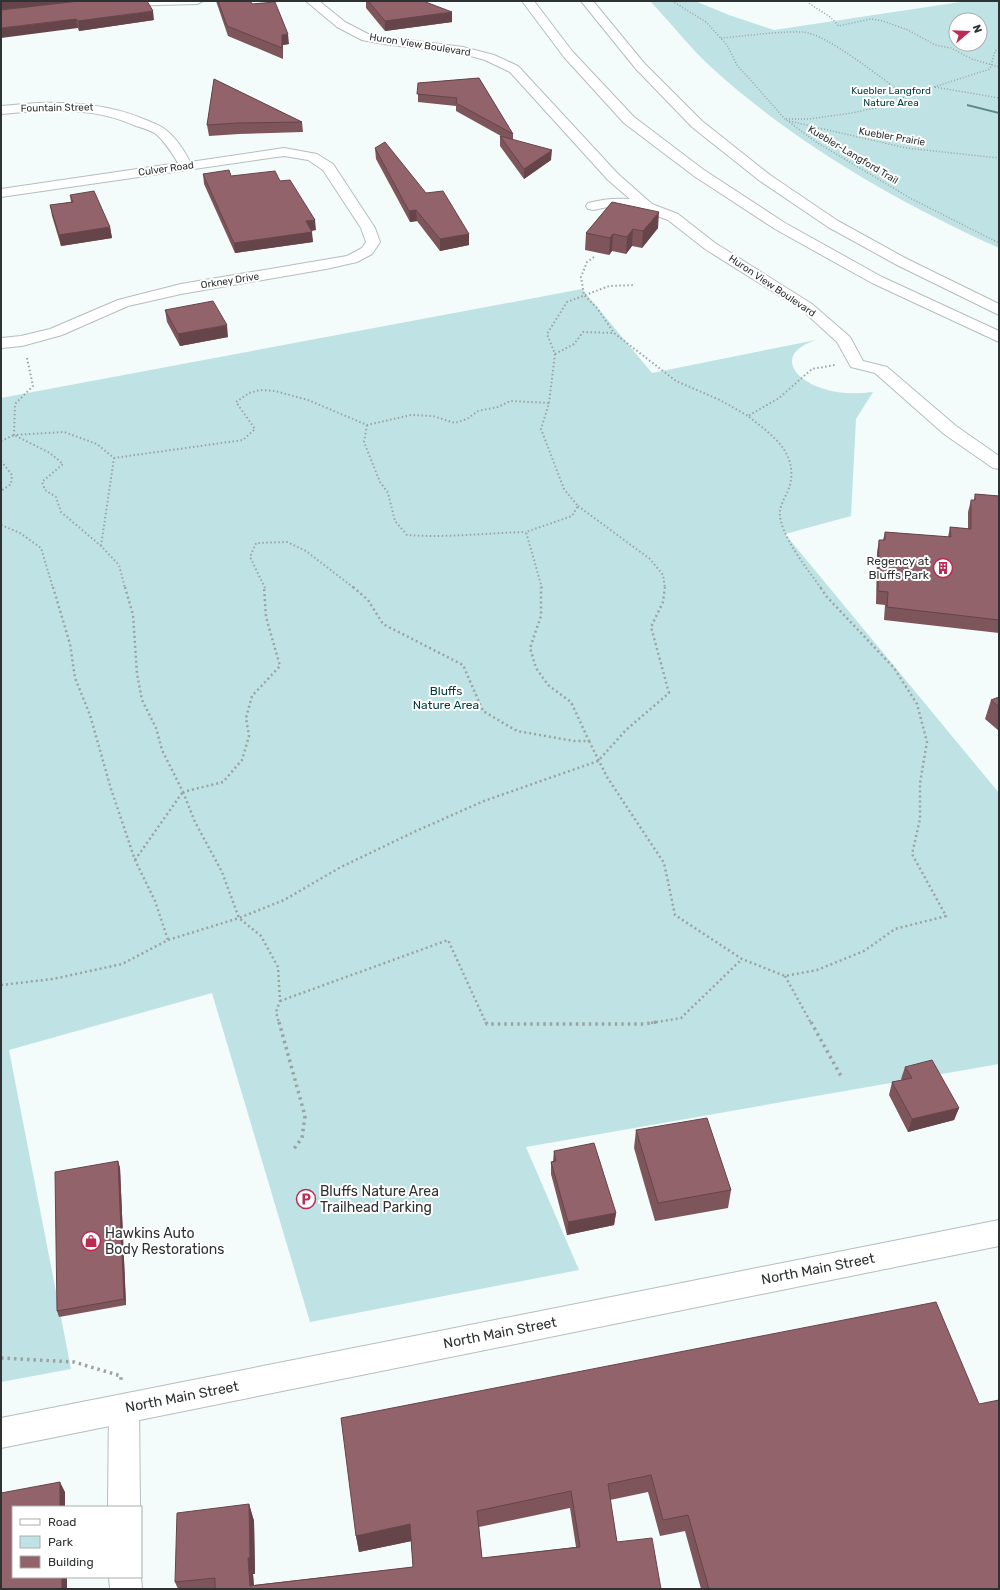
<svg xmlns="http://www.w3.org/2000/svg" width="1000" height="1590" viewBox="0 0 1000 1590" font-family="Rubik,sans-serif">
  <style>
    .green { fill: #bfe3e4; fill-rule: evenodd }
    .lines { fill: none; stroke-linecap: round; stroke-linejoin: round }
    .stream { fill: #5d888a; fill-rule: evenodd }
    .minor-casing { stroke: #b5bdbd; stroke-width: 2 }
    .major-casing { stroke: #b5bdbd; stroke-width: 2 }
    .highway-casing { stroke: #b5bdbd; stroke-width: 2 }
    .path-far3 { stroke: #9ca2a2; stroke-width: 1.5; stroke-dasharray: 1 2; stroke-linecap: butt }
    .path-far2 { stroke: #9ca2a2; stroke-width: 2; stroke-dasharray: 1.5 2.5; stroke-linecap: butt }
    .path-far1 { stroke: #9ca2a2; stroke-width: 2.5; stroke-dasharray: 2 3; stroke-linecap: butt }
    .path { stroke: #9ca2a2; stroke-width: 3.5; stroke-dasharray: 2.5 4; stroke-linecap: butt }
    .minor { fill: #fff; fill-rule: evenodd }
    .major { fill: #fff; fill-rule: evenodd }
    .highway { fill: #fff; fill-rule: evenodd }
    .wall { fill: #7e555b; fill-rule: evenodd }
    .shaded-wall { fill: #66454a }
    .building { fill: #92636a; stroke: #66454a; fill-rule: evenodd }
    .labels { text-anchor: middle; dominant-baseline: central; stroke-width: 4; stroke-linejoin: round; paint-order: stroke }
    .far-street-label { font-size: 10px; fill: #2f3232; stroke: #fff }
    .far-park-label { font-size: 10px; fill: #003a3d; stroke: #fff }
    .poi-label { font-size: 12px; fill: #2f3232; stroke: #fff; text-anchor: end }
    .park-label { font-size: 12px; fill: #003a3d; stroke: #fff }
    .near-poi-label { font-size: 14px; fill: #2f3232; stroke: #fff; text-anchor: start }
    .near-street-label { font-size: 14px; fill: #2f3232; stroke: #fff }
  </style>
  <rect width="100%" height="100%" fill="#f3fbfb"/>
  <g class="green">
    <path d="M 650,1 L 695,1 L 729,15 L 774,30 L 967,1 L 999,1 L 999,248 C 897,202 796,144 712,68 C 690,48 671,23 650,1 ZM 956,20 L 980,20 L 980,44 L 956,44 Z"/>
    <path d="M 582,289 L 652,373 L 816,340 C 776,353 791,379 824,389 C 840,394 856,394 873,392 L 856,419 L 851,516 L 785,534 L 999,793 L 999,1064 L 526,1147 L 579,1270 L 310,1322 L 212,993 L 9,1050 L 71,1369 L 1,1382 L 1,398 Z"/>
  </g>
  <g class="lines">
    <polygon class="stream" points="967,104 999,112 999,114 967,106"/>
    <defs>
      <g id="minor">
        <polygon points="114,1 203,1 197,4 118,6 114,5 112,3"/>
        <path d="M 306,1 L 319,1 L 345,22 L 370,35 L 463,47 L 494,55 L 518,66 L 618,174 L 652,204 L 678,214 L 715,243 L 812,304 L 850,337 L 863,361 L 887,367 L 956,426 L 999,456 L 999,469 L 993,468 L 944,434 L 875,373 L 851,367 L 837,342 L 802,310 L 705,249 L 668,220 L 636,208 L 613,206 L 593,210 L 588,209 L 586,206 L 588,203 C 603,199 615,198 630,199 L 608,180 L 510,72 L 485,60 L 463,54 L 384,44 L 362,40 L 337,27 Z"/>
        <path d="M 37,103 C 75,102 111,105 146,120 C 153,123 160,125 166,130 C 176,138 184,150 190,162 L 284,148 L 317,154 L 333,164 L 375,228 L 380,242 L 372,254 L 357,262 L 326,269 L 181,294 L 128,306 L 62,335 L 22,346 L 1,348 L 1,338 L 21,336 L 50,329 L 118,300 L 181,284 L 347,256 L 362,248 L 366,242 L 361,228 L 323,170 L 308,160 L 284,156 L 1,197 L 1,189 L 178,163 C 172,153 165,142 156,134 C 150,130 143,128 136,126 C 93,106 47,110 1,114 L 1,106 Z"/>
        <polygon points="124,1394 135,1399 139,1409 140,1507 108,1507 109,1409 113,1399"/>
        <polygon points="109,1577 141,1576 142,1589 110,1589"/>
      </g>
      <polygon id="major" points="999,1220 999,1246 1,1448 1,1418"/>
      <g id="highway">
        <polygon points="522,1 534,1 572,51 634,117 704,170 785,223 882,277 999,331 999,342 872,283 775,229 694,176 624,123 564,57"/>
        <polygon points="581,1 593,1 644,63 702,121 770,175 838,221 907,259 999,304 999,315 897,265 828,227 760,181 692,127 636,69"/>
      </g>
    </defs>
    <use href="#minor" class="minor-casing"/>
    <use href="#major" class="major-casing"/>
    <use href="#highway" class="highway-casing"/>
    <g class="path-far3">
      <polyline points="672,1 706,22 727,45 737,65 785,119 816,142 910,198 999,243"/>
      <path d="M 807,1 C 817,11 831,14 838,26 L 871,19 L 883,21 L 908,30 L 935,45 L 951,48 L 972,59 L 999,67"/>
      <path d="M 721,38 C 746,36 779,31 803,32 C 826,33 885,81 906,96"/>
      <polyline points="935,87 999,98"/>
      <polyline points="786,119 809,119 852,113 889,105 906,96 990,69 995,51 999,49"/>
      <polyline points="789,121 906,148 999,158"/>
    </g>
    <g class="path-far2">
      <polyline points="594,257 587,262 581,277 584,295 597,308 614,333 676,381 720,400 748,416"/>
      <polyline points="555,354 574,344 583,332 614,333"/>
      <polyline points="27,358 33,386 15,404 14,435 64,432 97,444 114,458 243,440 255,429 236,402 249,393 260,390 275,391 308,400 367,425 411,415 433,416 455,423 467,419 478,411 498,407 510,401 549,403"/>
      <path d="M 367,425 L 364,442 L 380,482 L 388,493 L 395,521 L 407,535 C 447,538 486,533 526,532"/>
      <polyline points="1,441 14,435 50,453 63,464 42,482 45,490 56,497 61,512 101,546 119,565 125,588"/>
      <polyline points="1,461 12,475 11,484 1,491"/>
      <polyline points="578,506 650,559 663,575 665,588"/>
      <polyline points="1,525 20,533 41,548 53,588"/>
      <polyline points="101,546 114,458"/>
      <polyline points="265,588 250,557 256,543 287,542 306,551 354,588"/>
      <polyline points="542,588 526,532 572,516 578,506 564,489 541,429 549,403 555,354 547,334 567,302 609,286 635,285"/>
      <path d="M 821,588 C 808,570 778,533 780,511 C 781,502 788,493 790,485 C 798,451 770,434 748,416 L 779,398 L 812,369 L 835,365"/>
    </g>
    <g class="path-far1">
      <polyline points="53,587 70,644 75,678 90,715 111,789 135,860 155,901 168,940"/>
      <polyline points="125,587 133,615 137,674 142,700 156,728 162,750 183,792 223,782 242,760 249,736 246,718 252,696 280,666 266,617 264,587"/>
      <polyline points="353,587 368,600 383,624 463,665 483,711 517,731 574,741 589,741 571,702 548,685 536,668 530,648 541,616 541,587"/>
      <polyline points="589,741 607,777 664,863 675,915 742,959 785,976 817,970 864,951 895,929 946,916 912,854 920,819 920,783 927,742 917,704 894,668 827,597 820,587"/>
      <polyline points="183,792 195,822 222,872 239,918 261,936 278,967 280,1001 276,1012 279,1023"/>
      <polyline points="135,860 182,793"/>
      <polyline points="785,976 811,1023"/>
      <polyline points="1,985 53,979 122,964 168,940 239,918 284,900 341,867 416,831 484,801 598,761 626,730 669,693 651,627 663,602 665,587"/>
      <polyline points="280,1001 448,940 486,1023"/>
      <polyline points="651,1023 681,1018 742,959"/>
    </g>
    <g class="path">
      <polyline points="279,1022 305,1116 302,1138 293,1150"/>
      <polyline points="486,1022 487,1024 644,1024 657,1022"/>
      <polyline points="811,1022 841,1076"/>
      <polyline points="1,1358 74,1362 121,1376 121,1380"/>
    </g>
    <use href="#minor" class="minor"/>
    <use href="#major" class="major"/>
    <use href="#highway" class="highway"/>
  </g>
  <g class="wall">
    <polygon points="1,1 154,20 79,31 78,28"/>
    <polygon points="216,1 250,1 289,44 283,45 283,59 228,36"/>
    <polygon points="366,1 423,1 452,22 385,31 366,8"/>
    <polygon points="479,78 513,134 513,140 551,160 524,179 500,146 500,136 501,136 456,111 456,106 418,102 418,83"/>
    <polygon points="214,79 302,122 303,132 239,134 209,136 207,125"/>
    <polygon points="375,148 426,193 469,234 469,245 440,251 417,221 410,222 376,159"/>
    <polygon points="203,174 280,181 316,230 311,231 313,242 235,253 204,184"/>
    <polygon points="70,195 110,227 112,238 61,246 52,216 50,205 71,202"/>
    <polygon points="612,202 658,228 642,248 632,246 626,254 612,251 609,255 585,250 586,233"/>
    <polygon points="165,310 228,337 180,346 167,322"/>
    <polygon points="975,494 999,496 999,633 884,620 885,605 876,604 877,552 879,540 883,540 885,532 948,537 950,527 968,529 968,512 971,500 974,500"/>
    <polygon points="999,697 999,731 985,719 991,700"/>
    <polygon points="905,1067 959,1108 954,1120 908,1132 889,1095 892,1082 902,1080 901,1079"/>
    <polygon points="636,1130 731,1190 728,1208 655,1221 634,1148"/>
    <polygon points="554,1151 616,1213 614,1225 567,1235 551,1174 551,1162 553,1161"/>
    <polygon points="118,1161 120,1168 126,1305 59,1317 57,1311"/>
    <path d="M 936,1302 L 999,1589 L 701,1589 L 685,1531 L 660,1536 L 648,1492 L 610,1500 L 617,1542 L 661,1589 L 178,1589 L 175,1582 L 249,1504 L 254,1521 L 255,1574 L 253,1574 L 254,1585 L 413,1567 L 411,1541 L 359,1552 L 356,1536 ZM 570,1508 L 576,1547 L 482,1558 L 479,1527 Z"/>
  </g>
  <g class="shaded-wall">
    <polygon points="1,1 84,1 1,10"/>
    <polygon points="153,11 154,20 79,31 78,21"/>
    <polygon points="452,12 452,22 385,31 385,21"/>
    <polygon points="76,19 78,28 1,38 1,28"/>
    <polygon points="288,34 289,44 283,45 283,59 282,35"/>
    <polygon points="552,150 551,160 524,179 524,169"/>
    <polygon points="416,210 417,221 410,222 409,211"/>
    <polygon points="659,212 658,228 642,248 643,231"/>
    <polygon points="315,220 316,230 307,231 306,221"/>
    <polygon points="110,227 112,238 61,246 59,235"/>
    <polygon points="633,229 632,246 626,254 627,237"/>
    <polygon points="312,232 313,242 235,253 234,243"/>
    <polygon points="469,234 469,245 440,251 440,239"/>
    <polygon points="613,234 612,251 609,255 610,238"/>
    <polygon points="227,325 228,337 180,346 178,334"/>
    <polygon points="959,1108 954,1120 908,1132 912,1119"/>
    <polygon points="118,1161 120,1168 126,1305 124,1299"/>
    <polygon points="616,1213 614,1225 567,1235 568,1222"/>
    <polygon points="60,1482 65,1492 65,1507 60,1507"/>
    <polygon points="249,1504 254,1521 255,1574 253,1574 254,1589 250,1586 248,1558"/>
    <polygon points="410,1524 412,1541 359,1552 356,1536"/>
    <rect x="62" y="1577" width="5" height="12"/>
  </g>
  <g class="building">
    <polygon points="79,1 147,1 153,11 78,21 76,19 1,28 1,10"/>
    <polygon points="218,1 250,1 252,4 275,2 288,34 282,35 282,48 227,26"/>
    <polygon points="368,1 423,1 452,12 385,21"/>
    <polygon points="479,78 513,134 456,103 457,98 417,94 418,83"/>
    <polygon points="214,79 302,122 238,123 207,125"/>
    <polygon points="500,136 552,150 524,169"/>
    <polygon points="385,142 426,193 443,191 469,234 440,239 416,210 409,211 375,148"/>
    <polygon points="229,170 231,176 275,171 280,181 290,180 315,220 306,221 312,232 234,243 203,174"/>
    <polygon points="94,191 110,227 59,235 50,205 73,202 70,195"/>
    <polygon points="612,202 659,212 643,231 633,229 627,237 613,234 610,238 586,233"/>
    <polygon points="213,301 227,325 178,334 165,310"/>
    <polygon points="975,494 999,496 999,620 887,607 888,592 878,591 879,540 885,540 885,532 951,537 950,527 971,529 971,500 975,500"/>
    <polygon points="999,697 999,707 991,700"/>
    <polygon points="932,1060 959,1108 912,1119 892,1082 912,1078 905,1067"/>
    <polygon points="707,1118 731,1190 658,1203 636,1130"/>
    <polygon points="594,1143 616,1213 568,1222 551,1162 556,1161 554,1151"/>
    <polygon points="118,1161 124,1299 57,1311 55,1172"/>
    <path d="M 936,1302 L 979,1404 L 999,1400 L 999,1589 L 709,1589 L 688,1515 L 663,1520 L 651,1475 L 608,1484 L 617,1542 L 652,1538 L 661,1589 L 215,1589 L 215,1578 L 175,1582 L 177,1513 L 249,1504 L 250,1558 L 248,1558 L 250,1586 L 413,1567 L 410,1524 L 356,1536 L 341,1418 ZM 571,1491 L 580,1547 L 482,1558 L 477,1511 Z"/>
    <polygon points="60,1482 60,1507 13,1507 13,1577 62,1577 62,1589 1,1589 1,1493"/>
  </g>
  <defs>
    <symbol id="building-ring" viewBox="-11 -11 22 22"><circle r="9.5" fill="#fff" stroke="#bb2c55" stroke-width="1.5"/><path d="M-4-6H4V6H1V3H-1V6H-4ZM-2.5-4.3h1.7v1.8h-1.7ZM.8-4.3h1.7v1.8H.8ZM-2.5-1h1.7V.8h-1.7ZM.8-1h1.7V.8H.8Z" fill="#bb2c55"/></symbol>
    <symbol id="parking-ring" viewBox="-11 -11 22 22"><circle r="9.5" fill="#fff" stroke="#bb2c55" stroke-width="1.5"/><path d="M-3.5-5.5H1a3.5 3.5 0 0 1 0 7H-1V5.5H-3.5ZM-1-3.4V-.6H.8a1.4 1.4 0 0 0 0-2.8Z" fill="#bb2c55"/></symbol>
    <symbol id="shop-ring" viewBox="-11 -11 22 22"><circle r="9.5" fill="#fff" stroke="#bb2c55" stroke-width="1.5"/><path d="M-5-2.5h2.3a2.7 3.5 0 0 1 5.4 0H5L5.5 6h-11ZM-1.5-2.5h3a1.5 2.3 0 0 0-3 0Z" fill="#bb2c55"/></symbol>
  </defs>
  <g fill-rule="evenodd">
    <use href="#building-ring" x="932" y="557" width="22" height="22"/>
    <use href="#parking-ring" x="295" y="1188" width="22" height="22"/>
    <use href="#shop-ring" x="80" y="1230" width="22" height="22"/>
  </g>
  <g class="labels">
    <g class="far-street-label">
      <text transform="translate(420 45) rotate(9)">Huron View Boulevard</text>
      <text transform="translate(57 108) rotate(-1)">Fountain Street</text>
      <text transform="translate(892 137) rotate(10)">Kuebler Prairie</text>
      <text transform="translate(853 155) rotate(31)">Kuebler-Langford Trail</text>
      <text transform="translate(166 169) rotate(-8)">Culver Road</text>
      <text transform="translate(230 281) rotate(-9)">Orkney Drive</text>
      <text transform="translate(772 286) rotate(34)">Huron View Boulevard</text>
    </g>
    <g class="far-park-label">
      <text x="891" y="91">Kuebler Langford<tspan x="891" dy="12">Nature Area</tspan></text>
    </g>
    <g class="poi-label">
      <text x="929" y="561">Regency at<tspan x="929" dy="14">Bluffs Park</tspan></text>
    </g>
    <g class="park-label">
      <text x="446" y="691">Bluffs<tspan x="446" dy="14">Nature Area</tspan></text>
    </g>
    <g class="near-poi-label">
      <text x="320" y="1191">Bluffs Nature Area<tspan x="320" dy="16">Trailhead Parking</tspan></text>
      <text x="105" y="1233">Hawkins Auto<tspan x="105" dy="16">Body Restorations</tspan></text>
    </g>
    <g class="near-street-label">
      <text transform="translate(818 1269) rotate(-11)">North Main Street</text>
      <text transform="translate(500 1333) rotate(-11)">North Main Street</text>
      <text transform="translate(182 1397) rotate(-11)">North Main Street</text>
    </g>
  </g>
  <rect width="1000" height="1590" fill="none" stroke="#2f3232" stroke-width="4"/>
  <rect x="12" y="1506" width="130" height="72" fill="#ffffff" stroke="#acadad"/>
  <rect x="20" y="1519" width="20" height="6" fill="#ffffff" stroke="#acadad"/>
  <text x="48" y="1526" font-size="12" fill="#2f3232">Road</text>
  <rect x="20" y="1536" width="20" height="12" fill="#bfe3e4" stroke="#acadad"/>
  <text x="48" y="1546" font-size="12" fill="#2f3232">Park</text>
  <rect x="20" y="1556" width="20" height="12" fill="#92636a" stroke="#acadad"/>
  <text x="48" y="1566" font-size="12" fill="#2f3232">Building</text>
  <g transform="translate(968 32) rotate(71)"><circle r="19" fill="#ffffff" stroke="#acadad"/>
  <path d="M0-3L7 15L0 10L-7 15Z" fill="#bb2c55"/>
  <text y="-6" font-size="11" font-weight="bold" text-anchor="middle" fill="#2f3232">N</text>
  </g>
</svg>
